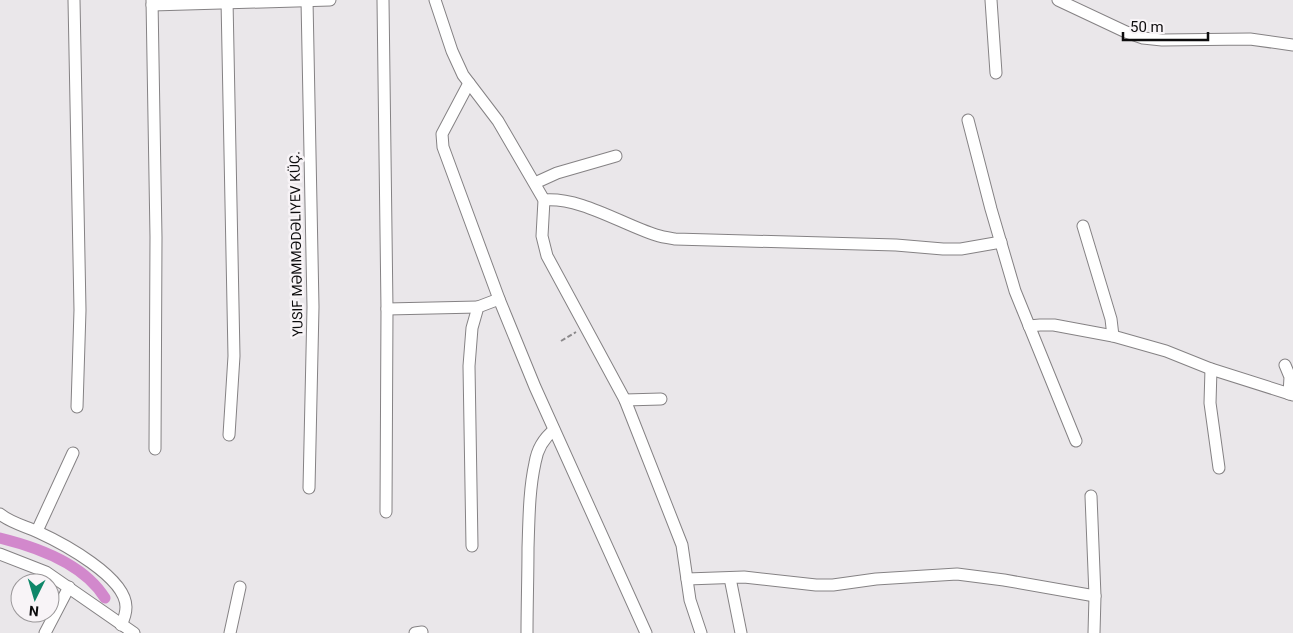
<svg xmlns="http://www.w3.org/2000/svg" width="1293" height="633" viewBox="0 0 1293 633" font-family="Roboto,sans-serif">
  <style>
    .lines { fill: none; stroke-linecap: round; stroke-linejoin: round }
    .canal { stroke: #d288cc; stroke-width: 11 }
    .minor-casing { stroke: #858284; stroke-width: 13 }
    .path { stroke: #8b898b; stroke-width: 2; stroke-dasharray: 5 2.5; stroke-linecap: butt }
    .minor { stroke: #fff; stroke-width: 11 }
    .labels { text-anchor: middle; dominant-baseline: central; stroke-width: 5; stroke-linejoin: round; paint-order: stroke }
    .street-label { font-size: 14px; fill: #0d0c0d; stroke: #f8f4f7 }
  </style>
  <rect width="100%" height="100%" fill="#eae7ea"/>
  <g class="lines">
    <path class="canal" d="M 0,538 C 37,547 84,564 105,598"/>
    <defs>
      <g id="minor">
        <polyline points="74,0 80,310 77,407"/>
        <polyline points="152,0 156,237 155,449"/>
        <polyline points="227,0 234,356 229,435"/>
        <polyline points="307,0 313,307 309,488"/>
        <polyline points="383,0 387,309 386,512"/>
        <polyline points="435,0 452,51 463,75 498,121 544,200 542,236 547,256 625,400 682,545 690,600 701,633"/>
        <polyline points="991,0 996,73"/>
        <polyline points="1058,0 1126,32 1143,38 1162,40 1250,39 1293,45"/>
        <polyline points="152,5 330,0"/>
        <polyline points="469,83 442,134 443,147 499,299 535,387 646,633"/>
        <polyline points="968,120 991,209 1015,291 1076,441"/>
        <polyline points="535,183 557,173 616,156"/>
        <path d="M 544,200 C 581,197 621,224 656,235 C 662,237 669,238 675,239 L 896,245 L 943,249 L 961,249 L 1001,242"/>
        <polyline points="1083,226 1111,319 1113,336"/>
        <polyline points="387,309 478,307"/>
        <polyline points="1029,326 1040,325 1054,325 1113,336 1166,351 1211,369 1293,395"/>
        <polyline points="1285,365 1290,377 1289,394"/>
        <polyline points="1211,369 1210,403 1219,468"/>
        <polyline points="625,400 661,399"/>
        <polyline points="1091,496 1095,596 1094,633"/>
        <path d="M 0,514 C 11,523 25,526 38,532 C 62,543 126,577 126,607 C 126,613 124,619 121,625"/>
        <polyline points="37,531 73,453"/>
        <polyline points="472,546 469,366 472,328 478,307 499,299"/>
        <polyline points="0,554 46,572 134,633"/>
        <polyline points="730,578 741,633"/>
        <polyline points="687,579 744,577 816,585 833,585 876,579 957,574 1004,580 1095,596"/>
        <polyline points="45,633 69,587"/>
        <polyline points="230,633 240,587"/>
        <polyline points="415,633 422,632"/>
        <path d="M 527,633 C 527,605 528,576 528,548 C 529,519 529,490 535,463 C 537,450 544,438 554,430"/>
      </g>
    </defs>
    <use href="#minor" class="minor-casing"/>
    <polyline class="path" points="561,341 576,332"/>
    <use href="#minor" class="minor"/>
  </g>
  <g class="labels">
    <g class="street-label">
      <text transform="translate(296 244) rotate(-91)">YUSIF MƏMMƏDƏLIYEV KÜÇ.</text>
    </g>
  </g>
  <g transform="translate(35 598) rotate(185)"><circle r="24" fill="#f8f4f7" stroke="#9a9799"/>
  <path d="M0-4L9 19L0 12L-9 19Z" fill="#0f8769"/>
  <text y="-8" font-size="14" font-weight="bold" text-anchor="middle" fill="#0d0c0d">N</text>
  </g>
  <path d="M1123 32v8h85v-8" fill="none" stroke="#0d0c0d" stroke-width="2.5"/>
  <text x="1130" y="32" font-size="15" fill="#0d0c0d" stroke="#f8f4f7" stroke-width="4" paint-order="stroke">50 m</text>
</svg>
